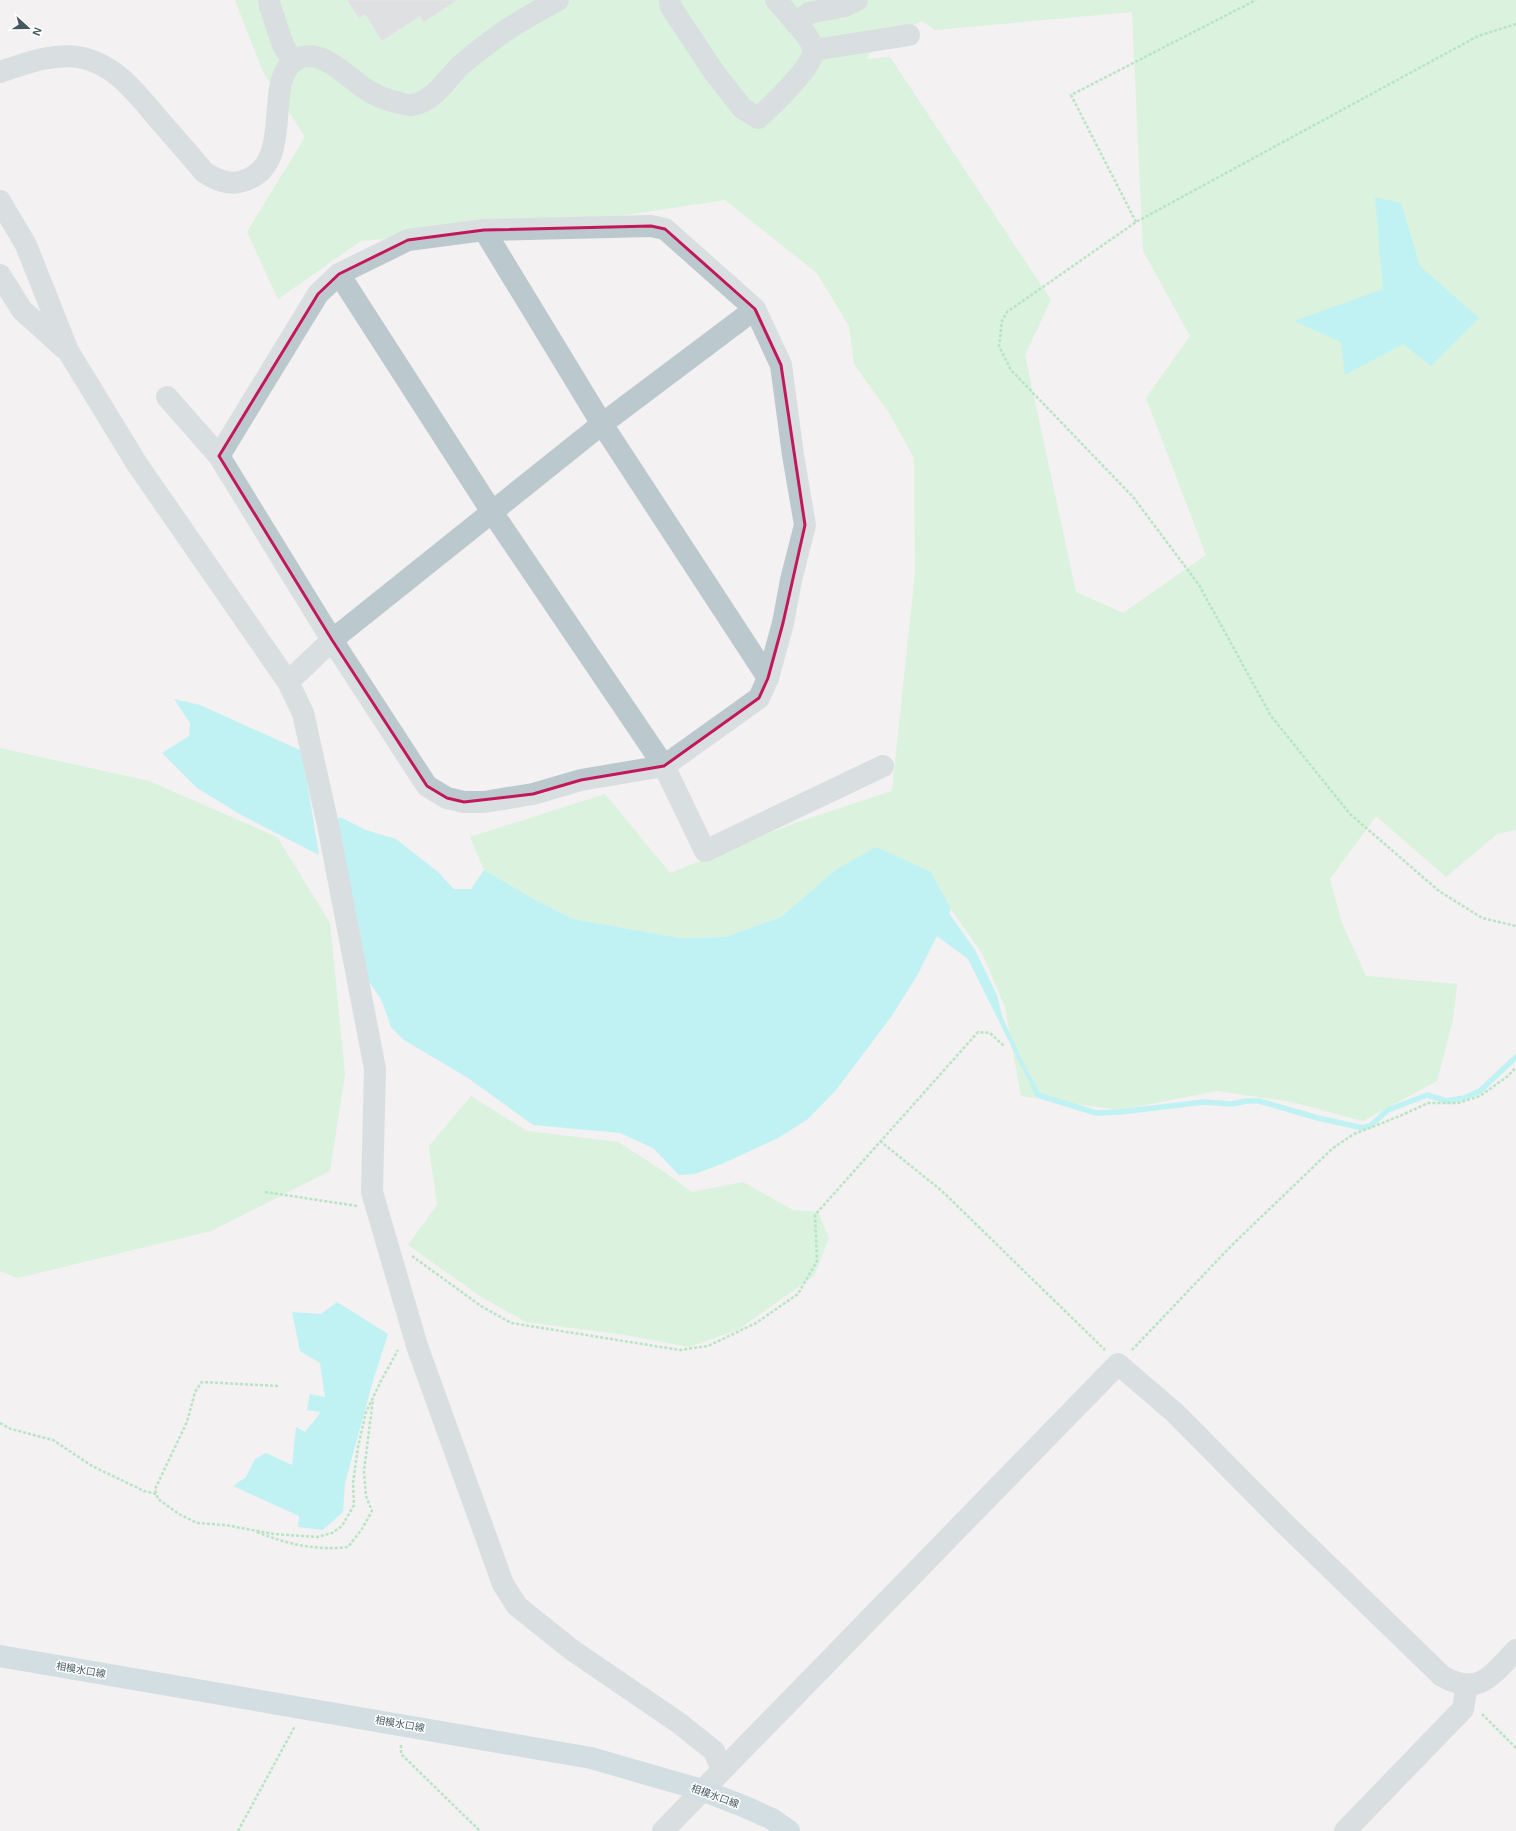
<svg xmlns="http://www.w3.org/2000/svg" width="1516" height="1831" viewBox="0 0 1516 1831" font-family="Arial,'Noto Sans JP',sans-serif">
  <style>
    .green { fill: #bcf4c7; fill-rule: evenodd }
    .water { fill: #85f3f5 }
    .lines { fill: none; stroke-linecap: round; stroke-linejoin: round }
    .stream { stroke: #85f3f5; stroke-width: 5.5 }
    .building { fill: #c7cdd1; stroke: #d4d8dd }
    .path { stroke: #70d690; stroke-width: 2.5; stroke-dasharray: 3 2; stroke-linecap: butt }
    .minor { stroke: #bbc9cf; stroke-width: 22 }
    .major { stroke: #aec7d2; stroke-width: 22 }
    .marked { fill: none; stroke: #c2185b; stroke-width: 3; stroke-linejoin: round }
    .labels { text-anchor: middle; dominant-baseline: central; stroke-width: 3; stroke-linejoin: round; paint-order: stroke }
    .street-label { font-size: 10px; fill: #475960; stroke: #fff }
  </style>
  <rect width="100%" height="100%" fill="#f3f1f1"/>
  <g class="green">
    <path d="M 235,0 L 1516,0 L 1516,830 L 1497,834 L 1446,877 L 1376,816 L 1330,879 L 1342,923 L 1366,976 L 1457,984 L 1453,1020 L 1437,1081 L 1363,1121 L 1292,1102 L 1217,1091 L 1120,1110 L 1021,1096 L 1005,1007 L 983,955 L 951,909 L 931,872 L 834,871 L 781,917 L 725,937 L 680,938 L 573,919 L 534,899 L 484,870 L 470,837 L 605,794 L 670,873 L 795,823 L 892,791 L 915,573 L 914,458 L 889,413 L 854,364 L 849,326 L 817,273 L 725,200 L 612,217 L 361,241 L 278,299 L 247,232 L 305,137 L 263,72 ZM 1132,12 L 1143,251 L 1190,336 L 1146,398 L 1206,555 L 1123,613 L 1076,592 L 1025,355 L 1051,300 L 890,57 L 866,59 L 880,41 L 922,21 L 935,30 Z"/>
    <polygon points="0,748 149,781 277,837 330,923 345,1074 330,1171 211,1231 18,1278 0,1271"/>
    <polygon points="471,1096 527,1131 618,1142 660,1169 692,1192 743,1182 793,1210 818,1212 829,1238 814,1276 739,1329 689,1347 626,1335 526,1322 480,1296 408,1245 437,1205 429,1146"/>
  </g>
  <g class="water">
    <polygon points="1375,197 1401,203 1420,266 1479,318 1431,366 1403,344 1345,375 1341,342 1294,321 1383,289"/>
    <polygon points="174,699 200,705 302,751 319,855 243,816 197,788 162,753 189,736 190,723"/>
    <polygon points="340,817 366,830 396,839 438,872 454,889 471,889 484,870 534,899 573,919 680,938 725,937 781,917 834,871 876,847 931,872 951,909 949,913 975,950 997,995 1002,1016 1025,1066 1040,1093 1036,1096 968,959 937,936 918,974 891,1017 836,1090 808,1119 778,1138 724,1163 695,1174 679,1175 653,1148 620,1133 533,1125 468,1078 404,1040 391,1027 381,999 360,969 333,825"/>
    <polygon points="337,1302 388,1334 373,1381 345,1483 343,1512 323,1530 298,1527 299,1516 233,1486 246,1477 255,1459 266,1453 292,1465 296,1427 305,1432 321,1412 307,1410 310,1394 325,1397 320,1363 300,1351 292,1312 321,1314"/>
  </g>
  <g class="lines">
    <polyline class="stream" points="1035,1089 1038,1095 1096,1113 1120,1112 1204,1102 1232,1104 1247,1101 1259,1101 1318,1118 1363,1128 1371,1125 1388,1110 1427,1095 1447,1101 1464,1098 1480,1091 1516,1057"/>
  </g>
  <polygon class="building" points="347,0 457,0 424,22 420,16 382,41 365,14 359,18"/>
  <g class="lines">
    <g class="path">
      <polyline points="1516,24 1478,36 1136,222 1007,312 1002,321 999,346 1011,370 1133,497 1199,585 1271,716 1350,814 1439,891 1482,918 1516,926"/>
      <polyline points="1136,222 1071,95 1256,0"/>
      <polyline points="880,1141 942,1191 1105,1350"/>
      <polyline points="265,1192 357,1206"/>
      <polyline points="412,1256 481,1306 511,1323 680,1350 708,1346 756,1323 798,1294 817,1261 815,1215 978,1032 990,1033 1004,1046"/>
      <polyline points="1132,1350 1231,1246 1333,1148 1354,1134 1400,1116 1428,1103 1458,1103 1480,1096 1508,1076 1516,1067"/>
      <polyline points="278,1386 202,1382 195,1392 187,1422 155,1489 158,1499 179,1514 197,1523 225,1525 274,1534 317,1537 332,1533 342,1526 354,1505 353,1483 358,1447 366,1412 382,1379 398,1350"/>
      <polyline points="0,1423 11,1429 53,1440 92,1466 144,1491 156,1494"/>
      <path d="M 257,1532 C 286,1544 317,1551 348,1547 L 362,1529 L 372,1511 L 366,1496 L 364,1471 L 373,1399"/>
      <polyline points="1482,1714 1516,1748"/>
      <polyline points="401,1745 401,1754 480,1831"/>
      <polyline points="238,1831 295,1726"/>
    </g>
    <g class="minor">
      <polyline points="269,0 270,6 283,45 293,62"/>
      <path d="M 670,0 L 671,7 L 714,72 L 742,108 L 758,118 C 771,107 813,66 813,52 C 814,42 802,30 796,23 L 809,13 L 845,6 L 857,0"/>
      <polyline points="776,0 796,23"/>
      <polyline points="814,50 909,35"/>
      <path d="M 0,72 C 24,64 52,53 78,57 C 115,63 137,94 160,121 C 175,138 190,155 204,172 C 216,180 229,186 243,181 C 296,165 263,86 293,62 C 317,43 346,76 364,88 C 375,96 387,100 400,103 C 404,104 408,106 412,105 C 434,101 445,81 460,66 C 472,55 487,44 501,34 C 518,21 539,11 558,0"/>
      <polyline points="0,201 26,245 68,351 137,464 288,682 303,713 328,825 375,1069 372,1192 417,1346 503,1584 517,1606 572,1650 679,1723 714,1751 722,1770"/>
      <polyline points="484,230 602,424 768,678"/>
      <polyline points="339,274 492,512 664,766 705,851 883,766"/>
      <polyline points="0,275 22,310 64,348"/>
      <polyline points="167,397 219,456 332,640 427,786 447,798 464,802 484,802 533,794 581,780 664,766 759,698 768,678 783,623 791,580 805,525 793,455 781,365 755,309 665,229 651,226 484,230 408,240 339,274 318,294 219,456"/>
      <polyline points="288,682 332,640 602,424 755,309"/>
      <path d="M 663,1831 L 1118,1364 L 1174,1412 L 1285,1524 L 1442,1676 C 1479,1697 1491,1676 1516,1650"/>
      <polyline points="1345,1831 1463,1709 1467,1685"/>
    </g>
    <polyline class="major" points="0,1656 591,1758 702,1790 743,1806 772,1819 789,1831"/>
  </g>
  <path d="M0 0H1516V1831H0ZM 651,226 L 665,229 L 755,309 L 781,365 L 805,525 L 783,623 L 768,678 L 759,698 L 664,766 L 581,780 L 533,794 L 464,802 L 447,798 L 427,786 L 332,640 L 219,456 L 318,294 L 339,274 L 408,240 L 484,230 Z" fill="#f3f1f1" fill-opacity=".55" fill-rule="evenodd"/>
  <path class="marked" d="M 651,226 L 665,229 L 755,309 L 781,365 L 805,525 L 783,623 L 768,678 L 759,698 L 664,766 L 581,780 L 533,794 L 464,802 L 447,798 L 427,786 L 332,640 L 219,456 L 318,294 L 339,274 L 408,240 L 484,230 Z"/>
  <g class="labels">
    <g class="street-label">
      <text transform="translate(81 1670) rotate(10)">相模水口線</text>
      <text transform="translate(400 1724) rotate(10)">相模水口線</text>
      <text transform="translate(715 1796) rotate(20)">相模水口線</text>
    </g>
  </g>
  <g transform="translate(28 28) rotate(111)" stroke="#ffffff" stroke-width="3" paint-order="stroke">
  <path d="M0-3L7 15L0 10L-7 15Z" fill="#475960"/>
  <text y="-6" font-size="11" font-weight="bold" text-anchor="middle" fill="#475960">N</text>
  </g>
</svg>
